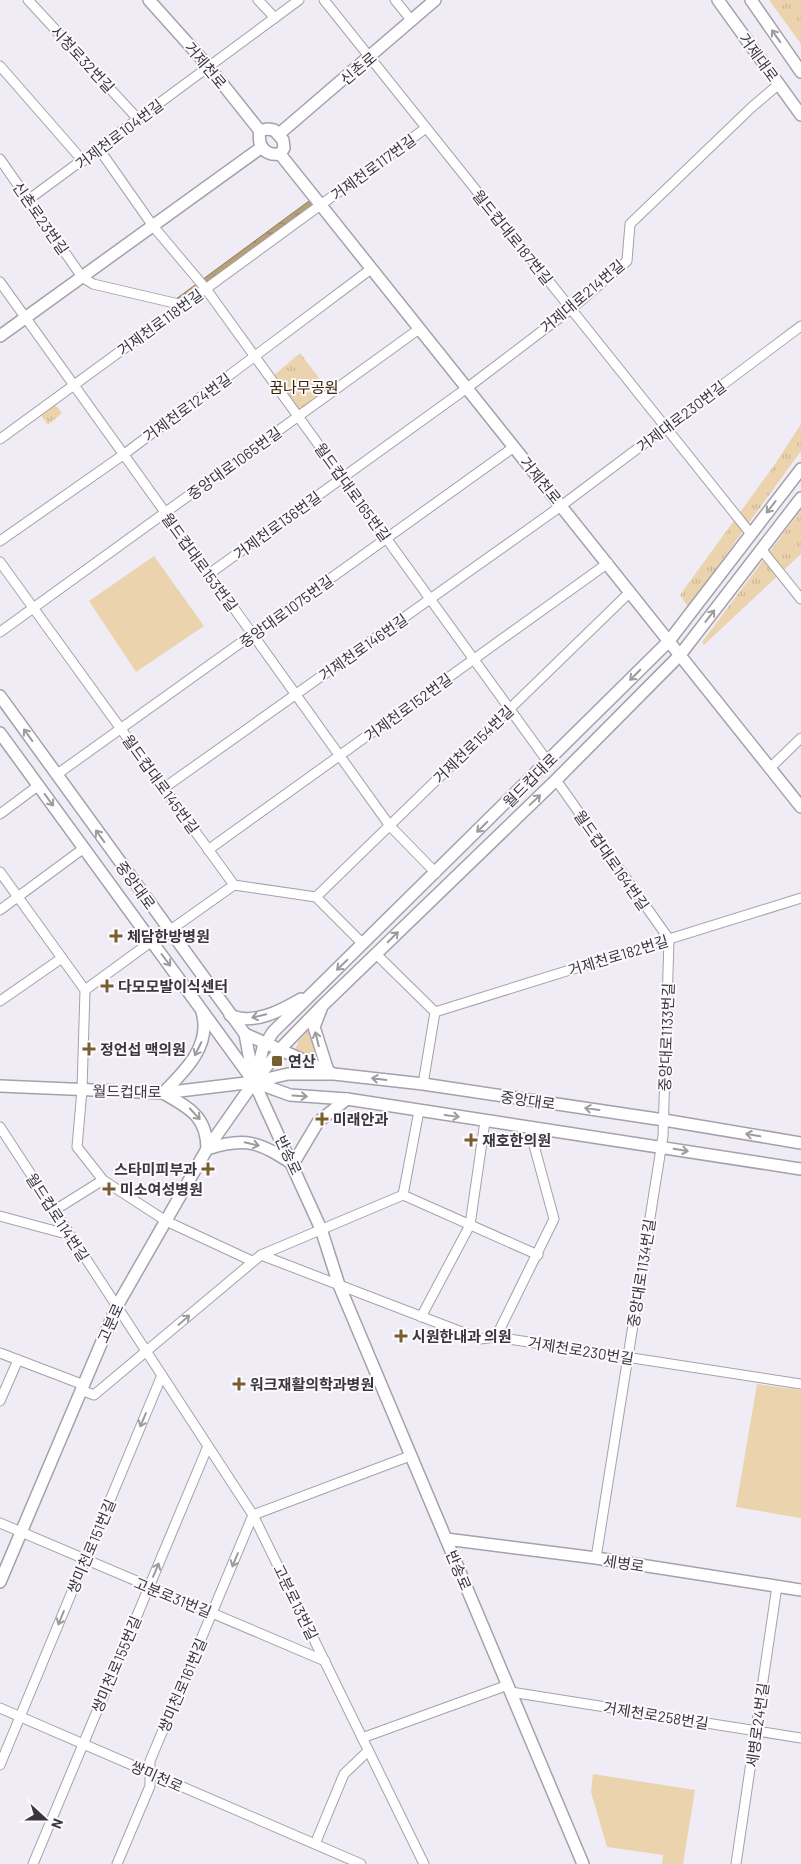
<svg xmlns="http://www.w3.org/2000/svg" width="801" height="1864" viewBox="0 0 801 1864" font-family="Barlow,'Noto Sans KR',sans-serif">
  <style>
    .grass { fill: url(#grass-tufts) }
    .garden { fill: #ebd4ad }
    .water { fill: url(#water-ripples); stroke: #918064 }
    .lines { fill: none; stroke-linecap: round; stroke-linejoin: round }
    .minor-casing { stroke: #a5a1aa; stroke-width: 11 }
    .major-casing { stroke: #a5a1aa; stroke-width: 14 }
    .minor { stroke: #fff; stroke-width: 9 }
    .major { stroke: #fff; stroke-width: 11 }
    .oneway { stroke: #9c9b9d }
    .poi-dot { fill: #785e2f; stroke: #fcfafe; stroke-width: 2 }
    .labels { text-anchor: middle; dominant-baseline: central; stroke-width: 4; stroke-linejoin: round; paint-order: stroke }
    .street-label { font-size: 15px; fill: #39373b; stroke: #fcfafe }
    .park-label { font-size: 15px; fill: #382603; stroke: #fcfafe }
    .poi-label { font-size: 15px; font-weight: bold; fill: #39373b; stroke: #fcfafe; text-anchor: start }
  </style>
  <defs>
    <pattern id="grass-tufts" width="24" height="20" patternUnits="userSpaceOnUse" patternTransform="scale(1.25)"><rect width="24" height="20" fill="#ebd4ad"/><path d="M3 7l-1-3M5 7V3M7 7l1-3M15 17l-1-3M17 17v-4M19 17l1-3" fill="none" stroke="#cab796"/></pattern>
    <pattern id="water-ripples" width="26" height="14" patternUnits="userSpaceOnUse" patternTransform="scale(1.25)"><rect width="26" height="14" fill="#b79f76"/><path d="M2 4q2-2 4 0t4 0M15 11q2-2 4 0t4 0" fill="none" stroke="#968262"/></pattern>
  </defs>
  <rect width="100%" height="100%" fill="#f0ecf6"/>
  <g class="grass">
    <polygon points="769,0 801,0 801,44"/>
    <polygon points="300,353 329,391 300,412 273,376"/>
    <polygon points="55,405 62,413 48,425 41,415"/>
    <polygon points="801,424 801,451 688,607 680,595 775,464"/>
    <polygon points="801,510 801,554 704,645 702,642"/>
    <polygon points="309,1030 318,1058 295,1050 299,1040"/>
  </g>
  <g class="garden">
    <polygon points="154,556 204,626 136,672 89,601"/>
    <polygon points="757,1384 801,1390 801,1518 736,1507"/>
    <polygon points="593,1774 695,1790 683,1864 662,1864 663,1855 607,1847 591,1792"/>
  </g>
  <polygon class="water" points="313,198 320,208 185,307 109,292 81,283 0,329 72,277 176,299"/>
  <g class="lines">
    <defs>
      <g id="minor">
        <polyline points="28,0 138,119"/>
        <polyline points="258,0 275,18"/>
        <polyline points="324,0 751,534"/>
        <polyline points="395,0 412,21"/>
        <polyline points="0,66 83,161"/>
        <polyline points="99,149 153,226 206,289 548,762"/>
        <polyline points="0,159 82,277 93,284 183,305"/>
        <polyline points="28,200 299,0"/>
        <polyline points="0,282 390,826 436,873"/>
        <polyline points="0,439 426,128"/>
        <polyline points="0,541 123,455 371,269"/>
        <polyline points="761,549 801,599"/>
        <polyline points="0,562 234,885 316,897 363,944"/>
        <polyline points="209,574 467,388 571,309 627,261 630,224 752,107 779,84"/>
        <polyline points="0,632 419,329"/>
        <polyline points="770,768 801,738"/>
        <polyline points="56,775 514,447"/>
        <polyline points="556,780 669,939 663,1136 596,1558"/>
        <polyline points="164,788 561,506 801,326"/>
        <polyline points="0,814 39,785"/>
        <polyline points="208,850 608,563"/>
        <polyline points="0,872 85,990 82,1090 77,1147 103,1180 166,1221 252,1261"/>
        <polyline points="316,897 630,592"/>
        <polyline points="0,910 84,848"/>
        <polyline points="169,931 234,885"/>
        <polyline points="376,954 435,1012 423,1084"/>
        <polyline points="85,990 152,941"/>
        <polyline points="0,1001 62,958"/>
        <polyline points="435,1012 801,898"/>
        <polyline points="0,1127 253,1515 424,1864"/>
        <polyline points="403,1195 538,1255"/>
        <polyline points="403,1195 419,1111"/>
        <polyline points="55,1210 103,1180"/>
        <polyline points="0,1216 70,1235"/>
        <polyline points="261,1255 480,1339 496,1337 801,1384"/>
        <polyline points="421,1317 470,1225 485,1121"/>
        <polyline points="496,1337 554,1219 529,1127"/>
        <polyline points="0,1353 84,1385"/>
        <polyline points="81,1390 94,1395 261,1255 403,1195"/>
        <polyline points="0,1401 18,1360"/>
        <polyline points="253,1515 410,1456"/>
        <polyline points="0,1523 325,1661"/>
        <polyline points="511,1692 801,1738"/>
        <polyline points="0,1708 361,1864"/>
        <polyline points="362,1738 508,1685"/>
        <polyline points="0,1765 162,1375"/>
        <polyline points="315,1844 344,1774 368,1751"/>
        <polyline points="33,1864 208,1446"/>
        <polyline points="117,1864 150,1786 150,1761 253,1515"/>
        <polyline points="736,1864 777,1586"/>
      </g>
      <g id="major">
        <polyline points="149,0 209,67 260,131"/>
        <polyline points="718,0 801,115"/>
        <polyline points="751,0 801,72"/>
        <path d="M 267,129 L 274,130 L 283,140 L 284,148 L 280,154 C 265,156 257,146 260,131 Z"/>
        <polyline points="279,134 435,0"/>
        <polyline points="280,154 801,807"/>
        <polyline points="0,336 262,147"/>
        <polyline points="0,696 245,1034 254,1082 321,1229 339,1285 583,1864"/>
        <polyline points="0,733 254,1082 290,1095 347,1099 801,1169"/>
        <polyline points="321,1009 314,1027 328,1071"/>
        <path d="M 230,1015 C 253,1026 282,1010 301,999"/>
        <polyline points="245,1034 330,1072"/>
        <polyline points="256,1075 263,1048 273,1032 669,641 801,469"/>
        <polyline points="0,1086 163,1093 254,1082 288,1074 334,1074 423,1084 664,1120 801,1143"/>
        <path d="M 163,1093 C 185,1071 212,1045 202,1012"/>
        <path d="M 163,1093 C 189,1108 207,1116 207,1149"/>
        <path d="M 207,1149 C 247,1136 260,1143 293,1164 L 318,1122 L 347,1099"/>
        <polyline points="446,1539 596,1558 801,1590"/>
        <polyline points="0,1582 117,1306 207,1149 254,1082 284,1045 322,1006 556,780 680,655 801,498"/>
      </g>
    </defs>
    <use href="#minor" class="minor-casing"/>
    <use href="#major" class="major-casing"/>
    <use href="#minor" class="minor"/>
    <use href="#major" class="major"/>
  </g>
  <defs><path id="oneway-shaft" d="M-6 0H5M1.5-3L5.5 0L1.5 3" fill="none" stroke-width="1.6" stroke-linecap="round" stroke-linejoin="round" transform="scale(1.25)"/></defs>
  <g class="oneway">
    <use href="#oneway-shaft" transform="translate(776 36) rotate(-125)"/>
    <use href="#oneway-shaft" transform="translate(771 507) rotate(128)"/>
    <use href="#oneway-shaft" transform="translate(710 616) rotate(-52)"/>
    <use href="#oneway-shaft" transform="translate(635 675) rotate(135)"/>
    <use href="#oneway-shaft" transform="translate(28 735) rotate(-126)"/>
    <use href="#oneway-shaft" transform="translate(49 800) rotate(54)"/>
    <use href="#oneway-shaft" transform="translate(535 800) rotate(-43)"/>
    <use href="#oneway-shaft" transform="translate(482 827) rotate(135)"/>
    <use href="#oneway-shaft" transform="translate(100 836) rotate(-126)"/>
    <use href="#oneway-shaft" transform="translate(393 937) rotate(-45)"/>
    <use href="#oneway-shaft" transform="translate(166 960) rotate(53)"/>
    <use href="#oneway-shaft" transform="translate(342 965) rotate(136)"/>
    <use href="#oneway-shaft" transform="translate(259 1016) rotate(167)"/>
    <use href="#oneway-shaft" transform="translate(317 1039) rotate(-104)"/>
    <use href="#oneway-shaft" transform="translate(198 1049) rotate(116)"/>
    <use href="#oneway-shaft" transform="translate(379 1079) rotate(-173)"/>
    <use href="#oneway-shaft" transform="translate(300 1096) rotate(4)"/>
    <use href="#oneway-shaft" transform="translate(592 1109) rotate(-172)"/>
    <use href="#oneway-shaft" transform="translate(195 1114) rotate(47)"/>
    <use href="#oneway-shaft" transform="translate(452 1116) rotate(8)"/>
    <use href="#oneway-shaft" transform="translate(753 1135) rotate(-171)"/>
    <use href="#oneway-shaft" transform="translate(252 1144) rotate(13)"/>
    <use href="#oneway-shaft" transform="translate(681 1150) rotate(9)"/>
    <use href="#oneway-shaft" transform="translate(184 1320) rotate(-41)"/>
    <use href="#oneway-shaft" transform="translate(143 1420) rotate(113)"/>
    <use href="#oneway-shaft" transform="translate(235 1560) rotate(113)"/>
    <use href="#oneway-shaft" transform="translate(156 1570) rotate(-67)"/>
    <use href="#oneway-shaft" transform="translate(61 1618) rotate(112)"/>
  </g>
  <g class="poi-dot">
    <path d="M113.5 928.5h5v5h5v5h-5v5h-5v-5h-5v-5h5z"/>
    <path d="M104.5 978.5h5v5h5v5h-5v5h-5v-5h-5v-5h5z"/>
    <path d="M86.5 1041.5h5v5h5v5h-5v5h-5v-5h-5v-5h5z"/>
    <rect x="271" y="1055" width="12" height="12" rx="2.5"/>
    <path d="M319.5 1111.5h5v5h5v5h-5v5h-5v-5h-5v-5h5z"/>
    <path d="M468.5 1132.5h5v5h5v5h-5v5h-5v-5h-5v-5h5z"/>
    <path d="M205.5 1161.5h5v5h5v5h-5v5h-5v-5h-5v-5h5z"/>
    <path d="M106.5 1181.5h5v5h5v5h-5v5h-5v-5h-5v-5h5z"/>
    <path d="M398.5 1328.5h5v5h5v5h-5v5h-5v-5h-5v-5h5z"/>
    <path d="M236.5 1376.5h5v5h5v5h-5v5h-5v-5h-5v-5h5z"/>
  </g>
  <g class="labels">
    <g class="street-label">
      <text transform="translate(759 57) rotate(54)">거제대로</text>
      <text transform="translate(83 59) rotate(47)">시청로32번길</text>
      <text transform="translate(206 65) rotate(50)">거제천로</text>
      <text transform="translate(358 68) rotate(-40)">신촌로</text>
      <text transform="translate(119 134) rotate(-37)">거제천로104번길</text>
      <text transform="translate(373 167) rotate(-36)">거제천로117번길</text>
      <text transform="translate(41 218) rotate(55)">신촌로23번길</text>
      <text transform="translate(513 237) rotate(51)">월드컵대로187번길</text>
      <text transform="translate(582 296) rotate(-40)">거제대로214번길</text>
      <text transform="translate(160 322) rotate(-36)">거제천로118번길</text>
      <text transform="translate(187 407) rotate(-36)">거제천로124번길</text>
      <text transform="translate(681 416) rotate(-37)">거제대로230번길</text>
      <text transform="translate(234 463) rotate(-36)">중앙대로1065번길</text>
      <text transform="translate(541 480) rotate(51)">거제천로</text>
      <text transform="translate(353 492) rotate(54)">월드컵대로165번길</text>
      <text transform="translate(277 525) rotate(-36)">거제천로136번길</text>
      <text transform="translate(200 562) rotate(54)">월드컵대로153번길</text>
      <text transform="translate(286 611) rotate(-36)">중앙대로1075번길</text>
      <text transform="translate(363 647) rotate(-35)">거제천로146번길</text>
      <text transform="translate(408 707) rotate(-36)">거제천로152번길</text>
      <text transform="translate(473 744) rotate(-44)">거제천로154번길</text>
      <text transform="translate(530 780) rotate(-45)">월드컵대로</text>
      <text transform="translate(161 784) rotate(54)">월드컵대로145번길</text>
      <text transform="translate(612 860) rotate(55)">월드컵대로164번길</text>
      <text transform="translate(136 885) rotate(54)">중앙대로</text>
      <text transform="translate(618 955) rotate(-17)">거제천로182번길</text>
      <text transform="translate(666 1037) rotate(-88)">중앙대로1133번길</text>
      <text transform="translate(127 1091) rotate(1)">월드컵대로</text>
      <text transform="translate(528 1100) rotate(8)">중앙대로</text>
      <text transform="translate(289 1155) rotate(65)">반송로</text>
      <text transform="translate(58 1217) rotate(57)">월드컵로114번길</text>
      <text transform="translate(641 1273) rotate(-81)">중앙대로1134번길</text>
      <text transform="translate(110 1323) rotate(-66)">고분로</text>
      <text transform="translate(581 1350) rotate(9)">거제천로230번길</text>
      <text transform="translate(91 1546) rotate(-67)">쌍미천로151번길</text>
      <text transform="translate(624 1563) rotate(9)">세병로</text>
      <text transform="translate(459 1570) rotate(67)">반송로</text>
      <text transform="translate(173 1597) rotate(22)">고분로31번길</text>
      <text transform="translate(296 1602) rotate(64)">고분로13번길</text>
      <text transform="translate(116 1664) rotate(-67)">쌍미천로155번길</text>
      <text transform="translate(182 1685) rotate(-67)">쌍미천로161번길</text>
      <text transform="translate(656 1715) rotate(9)">거제천로258번길</text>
      <text transform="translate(757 1725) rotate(-82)">세병로24번길</text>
      <text transform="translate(157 1776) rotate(24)">쌍미천로</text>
    </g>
    <g class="park-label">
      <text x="304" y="387">꿈나무공원</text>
    </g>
    <g class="poi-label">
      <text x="127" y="936">체담한방병원</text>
      <text x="118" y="986">다모모발이식센터</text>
      <text x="100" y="1049">정언섭 맥의원</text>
      <text x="288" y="1061">연산</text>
      <text x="333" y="1119">미래안과</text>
      <text x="482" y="1140">재호한의원</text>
      <text x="197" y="1169" text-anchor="end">스타미피부과</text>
      <text x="120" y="1189">미소여성병원</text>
      <text x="412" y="1336">시원한내과 의원</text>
      <text x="250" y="1384">워크재활의학과병원</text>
    </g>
  </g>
  <g transform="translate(45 1819) rotate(111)" stroke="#fcfafe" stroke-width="4" paint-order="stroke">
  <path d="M0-4L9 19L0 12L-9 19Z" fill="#39373b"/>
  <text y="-8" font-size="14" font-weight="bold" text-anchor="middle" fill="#39373b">N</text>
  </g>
</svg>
